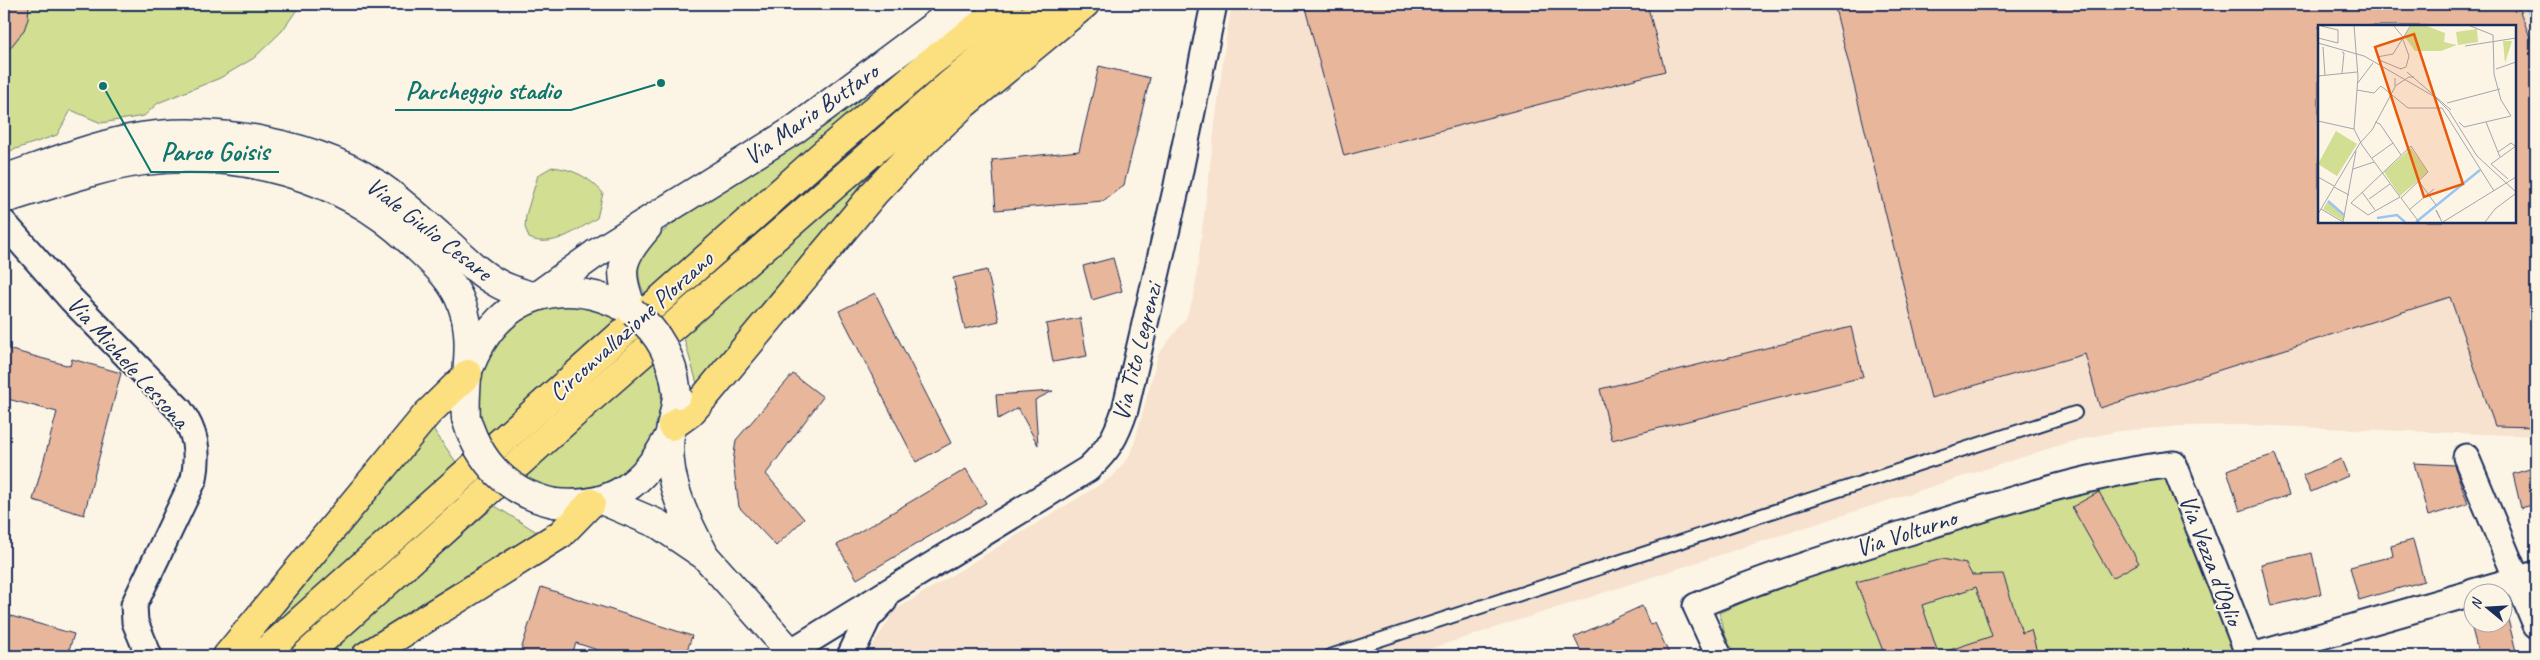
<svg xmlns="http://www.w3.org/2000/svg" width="2540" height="660" viewBox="0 0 2540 660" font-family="Caveat,sans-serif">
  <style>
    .built { fill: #f6e2ce; fill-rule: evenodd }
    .green { fill: #d2de91; stroke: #768678 }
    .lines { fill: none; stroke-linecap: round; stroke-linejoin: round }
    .canal { stroke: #98c5f2; stroke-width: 22 }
    .building { fill: #e8b69a; stroke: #1b2f5e; fill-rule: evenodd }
    .service-casing { stroke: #1b2f5e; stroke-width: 16 }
    .minor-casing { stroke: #1b2f5e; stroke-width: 29 }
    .tertiary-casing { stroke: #1b2f5e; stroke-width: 31 }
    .trunk-casing { stroke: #1b2f5e; stroke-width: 31 }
    .service { stroke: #fcf5e5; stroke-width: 12 }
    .minor { stroke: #fcf5e5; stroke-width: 25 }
    .tertiary { stroke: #fcf5e5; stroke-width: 28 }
    .trunk { stroke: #fce080; stroke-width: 28 }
    .tertiary-bridge-casing { stroke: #1b2f5e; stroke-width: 31; stroke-linecap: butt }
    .tertiary-bridge { stroke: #fcf5e5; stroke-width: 28 }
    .labels { text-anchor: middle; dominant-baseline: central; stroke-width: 4; stroke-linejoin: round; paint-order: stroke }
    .street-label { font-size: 25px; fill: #1b2f5e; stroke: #fcf5e5 }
    .inset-river { fill: none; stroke: #98c5f2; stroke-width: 2.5 }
    .inset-road { fill: none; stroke: #a2a6af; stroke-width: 1 }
    .view { fill: #e8590c; fill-opacity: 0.15; stroke: #e8590c; stroke-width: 2.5 }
    .inset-edge { fill: none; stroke: #1b2f5e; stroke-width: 2.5 }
    .leader { fill: none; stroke: #0f766e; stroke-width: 2 }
    .callout-dot { fill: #0f766e; stroke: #fcf5e5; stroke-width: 2 }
    .callout-label { font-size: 26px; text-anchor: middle; font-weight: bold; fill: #0f766e; stroke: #fcf5e5; stroke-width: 4; stroke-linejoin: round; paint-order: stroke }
  </style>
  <rect width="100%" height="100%" fill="#fcf5e5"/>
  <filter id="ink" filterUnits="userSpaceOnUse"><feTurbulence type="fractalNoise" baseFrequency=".02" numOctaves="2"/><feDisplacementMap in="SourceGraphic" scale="10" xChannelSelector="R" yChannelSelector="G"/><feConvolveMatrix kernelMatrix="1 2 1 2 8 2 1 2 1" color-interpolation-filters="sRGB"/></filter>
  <g filter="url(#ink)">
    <path class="built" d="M 1232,4 L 2524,4 L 2536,39 L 2536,436 L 2245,425 L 2182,426 L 2119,431 L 2069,442 L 1408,656 L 870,656 L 871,648 L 895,610 L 1096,487 L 1113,476 L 1128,458 L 1134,445 L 1158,355 L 1186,318 L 1194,296 L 1225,44 ZM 2319,26 L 2514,26 L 2514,221 L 2319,221 Z"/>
    <g class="green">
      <polygon points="4,4 301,4 282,31 254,58 220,78 158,103 144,116 101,123 71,110 57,135 4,153"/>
      <path d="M 863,94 L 867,99 L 645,294 C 638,283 636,267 643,255 C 662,219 755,174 791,149 C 816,133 839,112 863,94 Z"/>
      <polygon points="896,146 900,149 698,387 683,335"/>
      <path d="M 552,167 C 573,169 589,177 603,193 L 597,218 C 577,230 552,249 529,238 L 525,227 L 526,215 L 538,175 Z"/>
      <path d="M 559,306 C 577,306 601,307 616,319 L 484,437 C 466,376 493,318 559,306 Z"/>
      <path d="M 655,360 C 675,419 646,484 580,490 C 573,490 564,493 557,492 C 545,490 532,483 521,479 Z"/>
      <polygon points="431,426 456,462 248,650"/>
      <polygon points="2169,474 2238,656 1731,656 1719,613 1789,582 2053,497"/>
      <polygon points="495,506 540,534 349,656 325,656"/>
    </g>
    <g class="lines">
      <polyline class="canal" points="2535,4 2536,6"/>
    </g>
    <g class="building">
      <polygon points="4,4 29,4 28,19 24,30 4,56"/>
      <polygon points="1304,4 1647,4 1665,71 1344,156"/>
      <path d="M 1834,4 L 2517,4 L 2536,52 L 2536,427 L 2495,426 L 2450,297 L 2100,408 L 2085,354 L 1931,398 ZM 2319,26 L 2514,26 L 2514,221 L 2319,221 Z"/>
      <polygon points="1099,66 1150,78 1124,185 1103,201 996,210 992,160 1079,151"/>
      <polygon points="1113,258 1122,291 1092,300 1083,266"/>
      <polygon points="987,270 999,321 965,329 953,278"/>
      <polygon points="875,293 951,443 916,462 839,311"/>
      <polygon points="1080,318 1087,356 1053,362 1046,324"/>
      <polygon points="1851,327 1863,377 1612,440 1600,389"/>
      <polygon points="4,348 70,366 72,359 121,373 84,515 33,500 57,412 4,398"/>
      <polygon points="793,374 823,397 766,474 804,519 776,546 739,507 733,462 736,440"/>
      <polygon points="1053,391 1035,400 1038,445 1018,408 998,419 996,395"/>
      <polygon points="2275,454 2289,495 2240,511 2227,470"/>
      <polygon points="2341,459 2348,476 2311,492 2303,475"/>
      <polygon points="2414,463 2454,465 2468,504 2428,516"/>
      <polygon points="2536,467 2536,504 2521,508 2513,474"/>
      <polygon points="966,469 986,503 857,579 837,545"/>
      <polygon points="2099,492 2139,563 2112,578 2072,507"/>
      <polygon points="2413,540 2424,581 2359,600 2350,567 2393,556 2391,546"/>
      <polygon points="2312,553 2321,594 2271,606 2261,564"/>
      <polygon points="1943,559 1966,564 1972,575 2003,574 2022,633 2031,630 2038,656 1941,656 1941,653 1992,636 1976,587 1922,605 1939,656 1885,656 1856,582"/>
      <polygon points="541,587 692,636 685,656 616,656 576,643 571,656 519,656"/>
      <polygon points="1642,606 1650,625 1655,623 1670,656 1583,656 1574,637"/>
      <polygon points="2502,608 2505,608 2516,651 2498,656 2479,656 2469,617 2472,616 2472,622 2502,622"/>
      <polygon points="4,614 74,634 67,656 4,656"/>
    </g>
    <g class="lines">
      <defs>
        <polyline id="service" points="1330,656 2075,413"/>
        <g id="minor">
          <path d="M 4,223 L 71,299 L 180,410 C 196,432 199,452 194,479 L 134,605 L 135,622 L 149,656"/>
          <polyline points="2466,457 2536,625"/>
          <polyline points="2473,592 2536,574"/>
          <path d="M 784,656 L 1088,469 C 1109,449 1116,437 1125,410 L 1176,190 L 1214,4"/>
          <polyline points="850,656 868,618 884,601"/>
          <path d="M 1719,656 L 1696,606 C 1771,574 1848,551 1925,527 C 2007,501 2088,474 2174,464 L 2249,656"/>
          <polyline points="2252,656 2472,593"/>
        </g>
        <g id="tertiary">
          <path d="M 4,179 C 45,165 87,148 130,139 C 209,123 324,143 388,192 C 409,208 429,226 449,244 C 464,258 480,274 499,284 C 510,290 523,293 534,297"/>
          <path d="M 4,196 L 11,197 C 54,184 98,167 143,161 C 236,149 341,175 410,241 C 430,260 453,279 462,305 C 476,342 463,380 466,418"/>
          <polyline points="538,295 595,254 794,130 963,4"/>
          <path d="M 633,312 C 618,270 618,262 647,228"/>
          <path d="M 471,364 C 500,292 567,273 633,312"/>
          <path d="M 676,402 C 675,413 671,423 670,433 C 665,477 683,514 703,552"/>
          <polyline points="604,501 658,524 705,556 794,656"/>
          <path d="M 554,503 C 611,509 645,484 670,434"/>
        </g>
        <g id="trunk">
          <polyline points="672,426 691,412 707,394 875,192 917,148 964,104 1085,4"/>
          <polyline points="227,656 427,414 468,374"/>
          <polyline points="261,656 822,155 931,62 1008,4"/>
          <polyline points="305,656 589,400 949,85 1049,4"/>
          <polyline points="366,656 561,534 591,503"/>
        </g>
      </defs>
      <use href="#service" class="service-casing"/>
      <use href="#minor" class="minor-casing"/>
      <use href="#tertiary" class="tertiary-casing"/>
      <use href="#trunk" class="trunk-casing"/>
      <use href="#service" class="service"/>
      <use href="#minor" class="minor"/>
      <use href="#tertiary" class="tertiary"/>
      <use href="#trunk" class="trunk"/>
      <defs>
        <g id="tertiary-bridge">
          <path d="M 633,312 C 660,333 673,359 677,394"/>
          <path d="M 466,418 C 479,462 508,493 554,503"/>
        </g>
      </defs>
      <use href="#tertiary-bridge" class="tertiary-bridge-casing"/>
      <use href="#tertiary-bridge" class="tertiary-bridge"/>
    </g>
  </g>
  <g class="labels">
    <g class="street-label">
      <text transform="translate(811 114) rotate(-35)">Via Mario Buttaro</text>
      <text transform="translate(429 229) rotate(38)">Viale Giulio Cesare</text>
      <text transform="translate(631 326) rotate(-42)">Circonvallazione Plorzano</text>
      <text transform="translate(1137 352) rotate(-76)">Via Tito Legrenzi</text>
      <text transform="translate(128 362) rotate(48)">Via Michele Lessona</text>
      <text transform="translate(1906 533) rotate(-18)">Via Volturno</text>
      <text transform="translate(2211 560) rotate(69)">Via Vezza d'Oglio</text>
    </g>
  </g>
  <g transform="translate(2318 25)">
    <rect width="198" height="198" fill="#fcf5e5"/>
    <path d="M 94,0 L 106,0 L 127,8 L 126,17 L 139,20 L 123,26 L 97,26 L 86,11 ZM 159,4 L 160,17 L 140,20 L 138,7 ZM 185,16 L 194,16 L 187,38 ZM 18,106 L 39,119 L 19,151 L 0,139 ZM 93,123 L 110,147 L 82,171 L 66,147 ZM 10,176 L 27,191 L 25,196 L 5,184 Z" fill="#d2de91"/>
    <path class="inset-river" d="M 10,176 L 26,190M 59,193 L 79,190 L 87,197M 98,197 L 162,145"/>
    <path class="inset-road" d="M 36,0 L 40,52 L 36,104 L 44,120 L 82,172 L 50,190M 75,0 L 85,12M 150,0 L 175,10 L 176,49 L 183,75 L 193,91M 0,13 L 20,18 L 20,5 L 3,1M 0,18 L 46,31 L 117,72 L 131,86 L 159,131 L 198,167M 147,21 L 198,13M 5,22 L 7,50M 24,27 L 26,28 L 24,48M 59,32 L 75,29 L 93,0M 61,35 L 83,44M 82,44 L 88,42 L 91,31 L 84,12M 178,44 L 198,37M 89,47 L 133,85M 0,51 L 39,47M 39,59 L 55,38M 77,61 L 91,52 L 96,52M 39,65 L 56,68 L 63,61 L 90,83 L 124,83 L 176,166M 129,78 L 182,64M 0,96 L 36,104M 57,97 L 62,99 L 83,130M 141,97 L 146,102 L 193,91M 168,97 L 182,132M 180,127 L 193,118 L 197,121M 54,133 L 75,118M 35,144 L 56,137M 0,152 L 16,161M 190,154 L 173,139 L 198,121M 100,155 L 118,180M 16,162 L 31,170M 44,167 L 57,185M 51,174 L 72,159M 33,178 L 93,121 L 110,147 L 83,173 L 101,197M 33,178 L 50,190M 3,184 L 25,197M 91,185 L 116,164M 0,189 L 42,118 L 54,105 L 77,62 L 77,53M 122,193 L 118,185 L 124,197M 25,197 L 38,126M 125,197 L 198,152M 167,197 L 177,184 L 197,169"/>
    <path class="view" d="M 96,9 L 145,159 L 106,172 L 57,22 Z"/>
    <rect width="198" height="198" class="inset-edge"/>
  </g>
  <path class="leader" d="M661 83L571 110H395M103 86L151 172H279"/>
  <g class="callout-dot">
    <circle cx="661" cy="83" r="5"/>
    <circle cx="103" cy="86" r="5"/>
  </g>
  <g class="callout-label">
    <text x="483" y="99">Parcheggio stadio</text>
    <text x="215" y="160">Parco Goisis</text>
  </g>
  <rect width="2540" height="660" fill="none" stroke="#fcf5e5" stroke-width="20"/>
  <rect x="10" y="10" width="2520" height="640" fill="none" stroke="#1b2f5e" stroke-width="2" filter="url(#ink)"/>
  <g transform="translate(2488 608) rotate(288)"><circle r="24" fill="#fcf5e5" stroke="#a2a6af"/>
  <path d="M0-4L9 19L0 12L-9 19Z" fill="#1b2f5e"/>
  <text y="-8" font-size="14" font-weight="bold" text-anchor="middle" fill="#1b2f5e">N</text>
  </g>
</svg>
